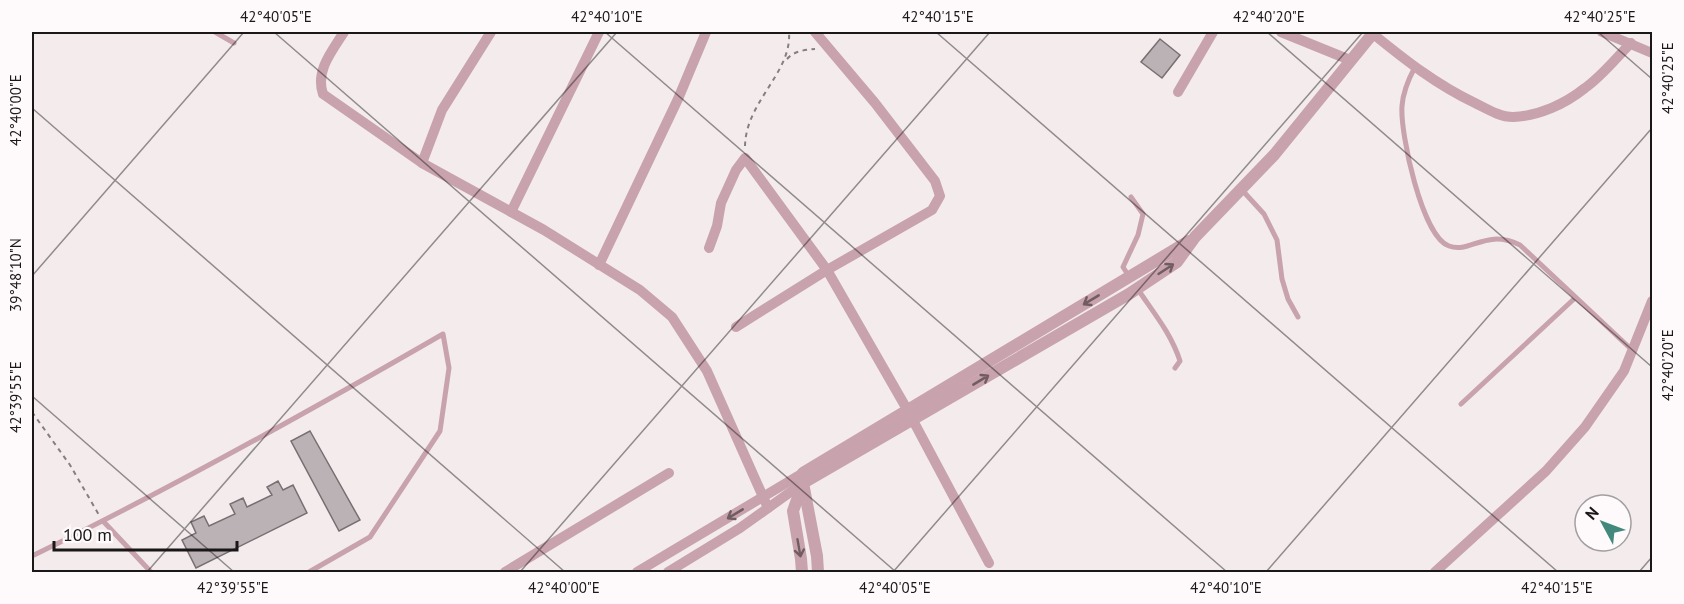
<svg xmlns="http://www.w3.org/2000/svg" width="1684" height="604" viewBox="0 0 1684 604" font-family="'PT Sans',sans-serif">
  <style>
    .building { fill: #bab2b4; stroke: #776f71; stroke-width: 1.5 }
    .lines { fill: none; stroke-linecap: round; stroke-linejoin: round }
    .path { stroke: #857f80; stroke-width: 2; stroke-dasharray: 4.5 4.5; stroke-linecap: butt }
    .service { stroke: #c8a2ac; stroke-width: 5 }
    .minor { stroke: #c8a2ac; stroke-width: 10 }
    .tertiary { stroke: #c8a2ac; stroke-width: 12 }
    .oneway { stroke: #715c62 }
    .ticks { fill: none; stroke: #1a1718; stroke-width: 1.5; stroke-opacity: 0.45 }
    .neatline { fill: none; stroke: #1a1718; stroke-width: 2 }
    .ticks-label { font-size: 15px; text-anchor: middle; fill: #1a1718 }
  </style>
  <rect width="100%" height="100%" fill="#f3ebec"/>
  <g class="building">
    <polygon points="1160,39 1180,55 1162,78 1141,62"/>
    <polygon points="310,431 360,520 339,531 291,441"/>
    <polygon points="278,481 283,490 293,485 307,513 196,568 182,540 196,533 191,522 204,516 209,526 235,514 230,504 243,498 247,507 272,495 267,487"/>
  </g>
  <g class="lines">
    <g class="path">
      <path d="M 787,59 C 794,51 804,50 815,49"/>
      <path d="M 745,146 C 746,101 792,73 789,32"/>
      <polyline points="32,412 70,465 99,515"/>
    </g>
    <g class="service">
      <polyline points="215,32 234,43"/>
      <path d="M 1415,67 C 1408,80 1403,92 1402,106 C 1400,133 1422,237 1449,246 C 1471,254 1485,228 1520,245 L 1632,350"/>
      <polyline points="1242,190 1264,214 1277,240 1282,279 1288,299 1298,317"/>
      <polyline points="1130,278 1123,267 1138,235 1143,214 1131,197"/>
      <path d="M 1137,288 C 1153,312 1171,333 1180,361 L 1175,368"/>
      <polyline points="1461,404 1575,298"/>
      <polyline points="103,521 151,572"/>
      <path d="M 32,556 C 172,488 308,412 443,334 L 449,368 L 440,431 L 370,537 L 309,572"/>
    </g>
    <g class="minor">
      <path d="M 344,32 C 332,51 315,71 323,94 L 422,163 L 544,230 L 640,290 L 672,317 L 707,371 L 768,508"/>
      <polyline points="1281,32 1350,60"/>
      <polyline points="1602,32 1652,53"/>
      <path d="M 1372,33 C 1405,60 1437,85 1475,103 C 1487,109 1500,117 1513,117 C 1539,116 1565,104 1585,88 C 1602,76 1616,58 1631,43"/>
      <polyline points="1178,92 1213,32"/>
      <polyline points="422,163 442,110 491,32"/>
      <polyline points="511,212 599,32"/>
      <polyline points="709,248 717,226 721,203 736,170 745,158 827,270 908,411 989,563"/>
      <polyline points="599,265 678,99 706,32"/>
      <polyline points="736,327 827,270 932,210 940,196 935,181 875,103 815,32"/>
      <polyline points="505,572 669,473"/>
      <polyline points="637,572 803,473"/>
      <polyline points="668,572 740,528 803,483"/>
      <polyline points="1435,572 1546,471 1585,427 1624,371 1652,301"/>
    </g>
    <g class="tertiary">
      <polyline points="802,572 801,559 793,511 803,483 1129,294 1177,262 1195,237 1274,155 1374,32"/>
      <polyline points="818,572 817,556 803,483 803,473 1189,241"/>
    </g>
  </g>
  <defs><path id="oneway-shaft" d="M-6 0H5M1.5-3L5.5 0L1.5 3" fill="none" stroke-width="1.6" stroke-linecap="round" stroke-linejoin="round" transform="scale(1.5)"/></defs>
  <g class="oneway">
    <use href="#oneway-shaft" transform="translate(1166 269) rotate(-33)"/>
    <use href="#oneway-shaft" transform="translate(1091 300) rotate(149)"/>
    <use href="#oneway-shaft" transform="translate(981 380) rotate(-31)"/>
    <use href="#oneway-shaft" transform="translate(735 514) rotate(149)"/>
    <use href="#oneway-shaft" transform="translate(799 548) rotate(80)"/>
  </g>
  <path class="ticks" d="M 274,32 L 896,572M 605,32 L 1227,572M 936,32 L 1558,572M 1267,32 L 1652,367M 1598,32 L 1652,79M 32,108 L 565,572M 32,276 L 244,32M 32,396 L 234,572M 147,572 L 617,32M 520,572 L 990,32M 893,572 L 1363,32M 1266,572 L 1652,128M 1639,572 L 1652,557"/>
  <rect width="1684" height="604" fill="none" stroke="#fef9fa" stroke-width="66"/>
  <g transform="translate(1603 523) rotate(311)"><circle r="28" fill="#fef9fa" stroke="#a39fa0" stroke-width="1.5"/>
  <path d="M0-4.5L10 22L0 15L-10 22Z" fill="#43887d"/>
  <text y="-9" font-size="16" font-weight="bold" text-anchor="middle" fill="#1a1718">N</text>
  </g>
  <path d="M54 541v9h183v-9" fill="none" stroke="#1a1718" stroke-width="3"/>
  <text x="63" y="541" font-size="18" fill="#1a1718" stroke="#fef9fa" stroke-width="4.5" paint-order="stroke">100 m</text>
  <rect x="33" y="33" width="1618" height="538" class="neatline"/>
  <g class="ticks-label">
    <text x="276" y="22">42°40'05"E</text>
    <text x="607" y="22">42°40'10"E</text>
    <text x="938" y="22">42°40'15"E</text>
    <text x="1269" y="22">42°40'20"E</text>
    <text x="1600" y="22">42°40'25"E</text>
    <text transform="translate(1668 78) rotate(-90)" y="5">42°40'25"E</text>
    <text transform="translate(16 110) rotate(-90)" y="5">42°40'00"E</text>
    <text transform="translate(16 275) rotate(-90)" y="5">39°48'10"N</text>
    <text transform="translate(1668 365) rotate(-90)" y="5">42°40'20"E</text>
    <text transform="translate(16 397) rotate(-90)" y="5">42°39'55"E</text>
    <text x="233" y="593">42°39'55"E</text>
    <text x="564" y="593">42°40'00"E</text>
    <text x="895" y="593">42°40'05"E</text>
    <text x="1226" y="593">42°40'10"E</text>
    <text x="1557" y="593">42°40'15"E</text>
  </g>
</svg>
